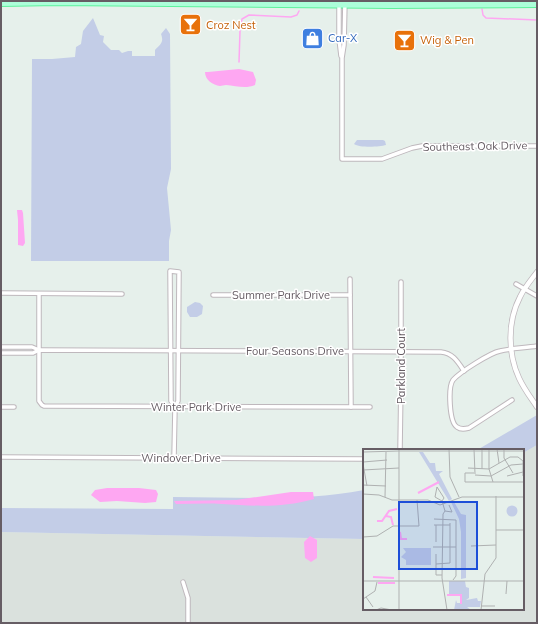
<svg xmlns="http://www.w3.org/2000/svg" width="538" height="624" viewBox="0 0 538 624" font-family="Mulish,sans-serif">
  <style>
    .industrial { fill: #dae1dd }
    .green { fill: #c3cde7 }
    .water { fill: #fea7f2 }
    .lines { fill: none; stroke-linecap: round; stroke-linejoin: round }
    .stream { stroke: #fea7f2; stroke-width: 1.5 }
    .minor-casing { stroke: #bfb8bd; stroke-width: 5.5 }
    .tertiary-casing { stroke: #bfb8bd; stroke-width: 6 }
    .primary-casing { stroke: #5ef19c; stroke-width: 8 }
    .minor { stroke: #fff; stroke-width: 3.5 }
    .tertiary { stroke: #fff; stroke-width: 4.5 }
    .primary { stroke: #acfed9; stroke-width: 6 }
    .labels { text-anchor: middle; dominant-baseline: central; stroke-width: 3; stroke-linejoin: round; paint-order: stroke }
    .food-label { font-size: 11px; fill: #c56008; stroke: #fff; text-anchor: start }
    .shop-label { font-size: 11px; fill: #366cbe; stroke: #fff; text-anchor: start }
    .street-label { font-size: 11px; fill: #665d64; stroke: #fff }
    .inset-river { fill: none; stroke: #fea7f2; stroke-width: 2 }
    .inset-road { fill: none; stroke: #afb1b1; stroke-width: 1 }
    .view { fill: #1d4ed8; fill-opacity: 0.15; stroke: #1d4ed8; stroke-width: 2 }
    .inset-edge { fill: none; stroke: #665d64; stroke-width: 2 }
  </style>
  <rect width="100%" height="100%" fill="#e6f0eb"/>
  <polygon class="industrial" points="537,445 537,623 1,623 1,532 364,539 364,609 523,609 523,453"/>
  <g class="green">
    <path d="M 93,18 L 100,35 L 104,36 L 103,42 L 111,50 L 119,50 L 122,53 L 128,51 L 132,51 L 132,56 L 155,56 L 155,50 C 161,44 164,42 161,34 L 166,28 L 170,34 L 171,169 L 167,188 L 171,230 L 169,241 L 169,261 L 31,261 L 32,59 L 52,59 L 75,57 L 76,47 L 81,44 L 83,31 Z"/>
    <path d="M 357,140 L 383,140 L 385,141 L 386,145 C 379,147 360,148 354,144 Z"/>
    <polygon points="195,302 200,303 203,306 202,314 197,317 190,317 187,312 187,307"/>
    <polygon points="537,415 537,445 523,453 523,450 477,450"/>
    <path d="M 364,490 L 364,539 L 1,532 L 1,508 L 173,509 L 173,497 C 237,497 301,502 364,490 Z"/>
  </g>
  <g class="water">
    <path d="M 239,69 L 253,72 L 256,80 L 255,85 C 246,89 236,86 226,85 C 224,85 222,86 220,86 C 213,85 205,80 205,72 L 208,72 Z"/>
    <polygon points="17,210 22,210 23,213 25,243 23,246 18,245 18,220"/>
    <polygon points="107,488 139,488 156,490 158,494 156,502 145,503 117,501 100,502 91,495 95,490"/>
    <path d="M 291,492 L 313,492 L 314,499 C 282,508 255,506 222,504 C 207,503 191,504 176,504 L 174,501 L 236,500 Z"/>
    <polygon points="310,536 317,540 317,558 311,562 305,558 304,542"/>
  </g>
  <g class="lines">
    <g class="stream">
      <polyline points="482,9 483,15 486,18 537,20"/>
      <polyline points="239,62 240,31 242,19 249,15 291,17 297,15 299,11"/>
    </g>
    <defs>
      <g id="minor">
        <polyline points="339,1 339,39 341,56"/>
        <polyline points="345,1 344,45 342,58 342,159 382,159 412,148 422,146 537,146"/>
        <polyline points="350,279 351,407"/>
        <polyline points="516,284 537,296"/>
        <polyline points="1,293 122,294"/>
        <polyline points="39,294 39,401 42,405 44,406 370,407"/>
        <polyline points="213,295 350,295"/>
        <polyline points="1,347 32,347 39,350"/>
        <path d="M 1,353 L 33,353 L 39,350 L 441,352 C 453,353 458,362 464,371"/>
        <path d="M 512,400 L 469,428 C 465,429 461,430 457,427 C 449,422 448,387 453,380 C 460,372 490,353 500,351 C 512,348 525,348 537,346"/>
        <polyline points="1,407 14,407"/>
        <polyline points="400,450 401,380 401,282"/>
        <polyline points="1,457 364,459"/>
        <polyline points="174,458 175,407 178,401 179,272 170,271 171,401 175,407"/>
        <polyline points="183,582 188,598 188,623"/>
      </g>
      <path id="tertiary" d="M 537,272 C 531,280 524,288 520,297 C 507,322 508,354 519,378 C 524,389 531,398 537,407"/>
      <polyline id="primary" points="1,3 57,2 391,5 537,4"/>
    </defs>
    <use href="#minor" class="minor-casing"/>
    <use href="#tertiary" class="tertiary-casing"/>
    <use href="#primary" class="primary-casing"/>
    <use href="#minor" class="minor"/>
    <use href="#tertiary" class="tertiary"/>
    <use href="#primary" class="primary"/>
  </g>
  <defs>
    <symbol id="bar-square" viewBox="-11 -11 22 22"><rect x="-9" y="-9" width="18" height="18" rx="4" fill="#e8710a" stroke="#fff"/><path d="M-6-5H6L.8 .8V4.5H3.5V6h-7V4.5H-.8V.8Z" fill="#fff"/></symbol>
    <symbol id="shop-square" viewBox="-11 -11 22 22"><rect x="-9" y="-9" width="18" height="18" rx="4" fill="#3f7fe0" stroke="#fff"/><path d="M-5-2.5h2.3a2.7 3.5 0 0 1 5.4 0H5L5.5 6h-11ZM-1.5-2.5h3a1.5 2.3 0 0 0-3 0Z" fill="#fff"/></symbol>
  </defs>
  <g fill-rule="evenodd">
    <use href="#bar-square" x="178" y="12" width="25" height="25"/>
    <use href="#shop-square" x="300" y="26" width="25" height="25"/>
    <use href="#bar-square" x="392" y="28" width="25" height="25"/>
  </g>
  <g class="labels">
    <g class="food-label">
      <text x="206" y="25">Croz Nest</text>
      <text x="420" y="40">Wig &amp; Pen</text>
    </g>
    <g class="shop-label">
      <text x="328" y="38">Car-X</text>
    </g>
    <g class="street-label">
      <text transform="translate(475 146) rotate(-1)">Southeast Oak Drive</text>
      <text x="281" y="295">Summer Park Drive</text>
      <text x="295" y="351">Four Seasons Drive</text>
      <text transform="translate(401 366) rotate(-90)">Parkland Court</text>
      <text x="196" y="407">Winter Park Drive</text>
      <text x="181" y="458">Windover Drive</text>
    </g>
  </g>
  <g transform="translate(363 449)">
    <rect width="161" height="161" fill="#e6f0eb"/>
    <path d="M 56,3 L 60,3 L 67,14 L 72,14 L 73,22 L 80,22 L 76,25 L 89,50 L 86,52 ZM 90,51 L 98,65 L 103,66 L 103,129 L 98,130 L 98,83 L 96,70 L 88,53 ZM143.5 62a5.5 5.5 0 1 1 11 0a5.5 5.5 0 1 1-11 0ZM 40,99 L 68,99 L 68,116 L 43,116 L 43,111 L 38,108 L 43,103 ZM 86,132 L 102,132 L 103,138 L 106,139 L 106,149 L 103,151 L 114,149 L 115,152 L 118,152 L 117,158 L 104,158 L 108,161 L 91,161 L 93,151 L 94,154 L 99,154 L 99,146 L 86,146 Z" fill="#c3cde7"/>
    <path class="inset-river" d="M 55,44 L 76,33M 23,67 L 28,68 L 30,76M 14,72 L 19,72 L 26,62 L 34,60M 37,83 L 38,90 L 44,90M 10,128 L 31,129M 15,134 L 32,134M 84,146 L 98,146 L 98,155"/>
    <path class="inset-road" d="M 36,0 L 36,161M 86,0 L 87,28 L 96,48M 111,0 L 112,25M 119,0 L 119,20M 126,0 L 126,20 L 130,33M 134,0 L 136,14M 141,0 L 141,9 L 150,24M 36,2 L 161,2M 0,3 L 36,2M 0,13 L 24,11M 0,15 L 4,37M 105,19 L 126,20 L 147,8 L 155,8 L 160,12 L 160,27M 0,21 L 36,19M 111,24 L 102,24 L 102,33 L 161,33M 112,26 L 128,27 L 148,16 L 160,15M 144,27 L 160,23M 0,36 L 23,37M 74,38 L 81,49 L 79,52 L 82,62M 74,38 L 72,48 L 79,52M 0,45 L 16,46 L 29,51 L 65,51 L 77,56 L 99,48 L 161,48M 22,48 L 23,3M 82,62 L 80,65 L 79,129 L 84,161M 82,62 L 89,63 L 86,56M 71,70 L 93,71 L 93,127 L 90,131M 71,76 L 87,76M 73,76 L 73,93M 133,81 L 161,81M 0,88 L 14,87 L 30,77 L 56,77 L 54,51M 108,97 L 133,96M 70,98 L 93,98M 73,105 L 73,126 L 79,126M 73,115 L 87,114 L 87,74M 0,132 L 161,132M 143,145 L 144,132M 3,148 L 10,158M 0,150 L 12,142 L 14,133M 118,157 L 132,157M 13,161 L 18,159 L 29,161M 118,161 L 122,125 L 133,109 L 133,47"/>
    <path class="view" d="M 36,53 L 114,53 L 114,120 L 36,120 Z"/>
    <rect width="161" height="161" class="inset-edge"/>
  </g>
  <rect width="538" height="624" fill="none" stroke="#665d64" stroke-width="4"/>
</svg>
